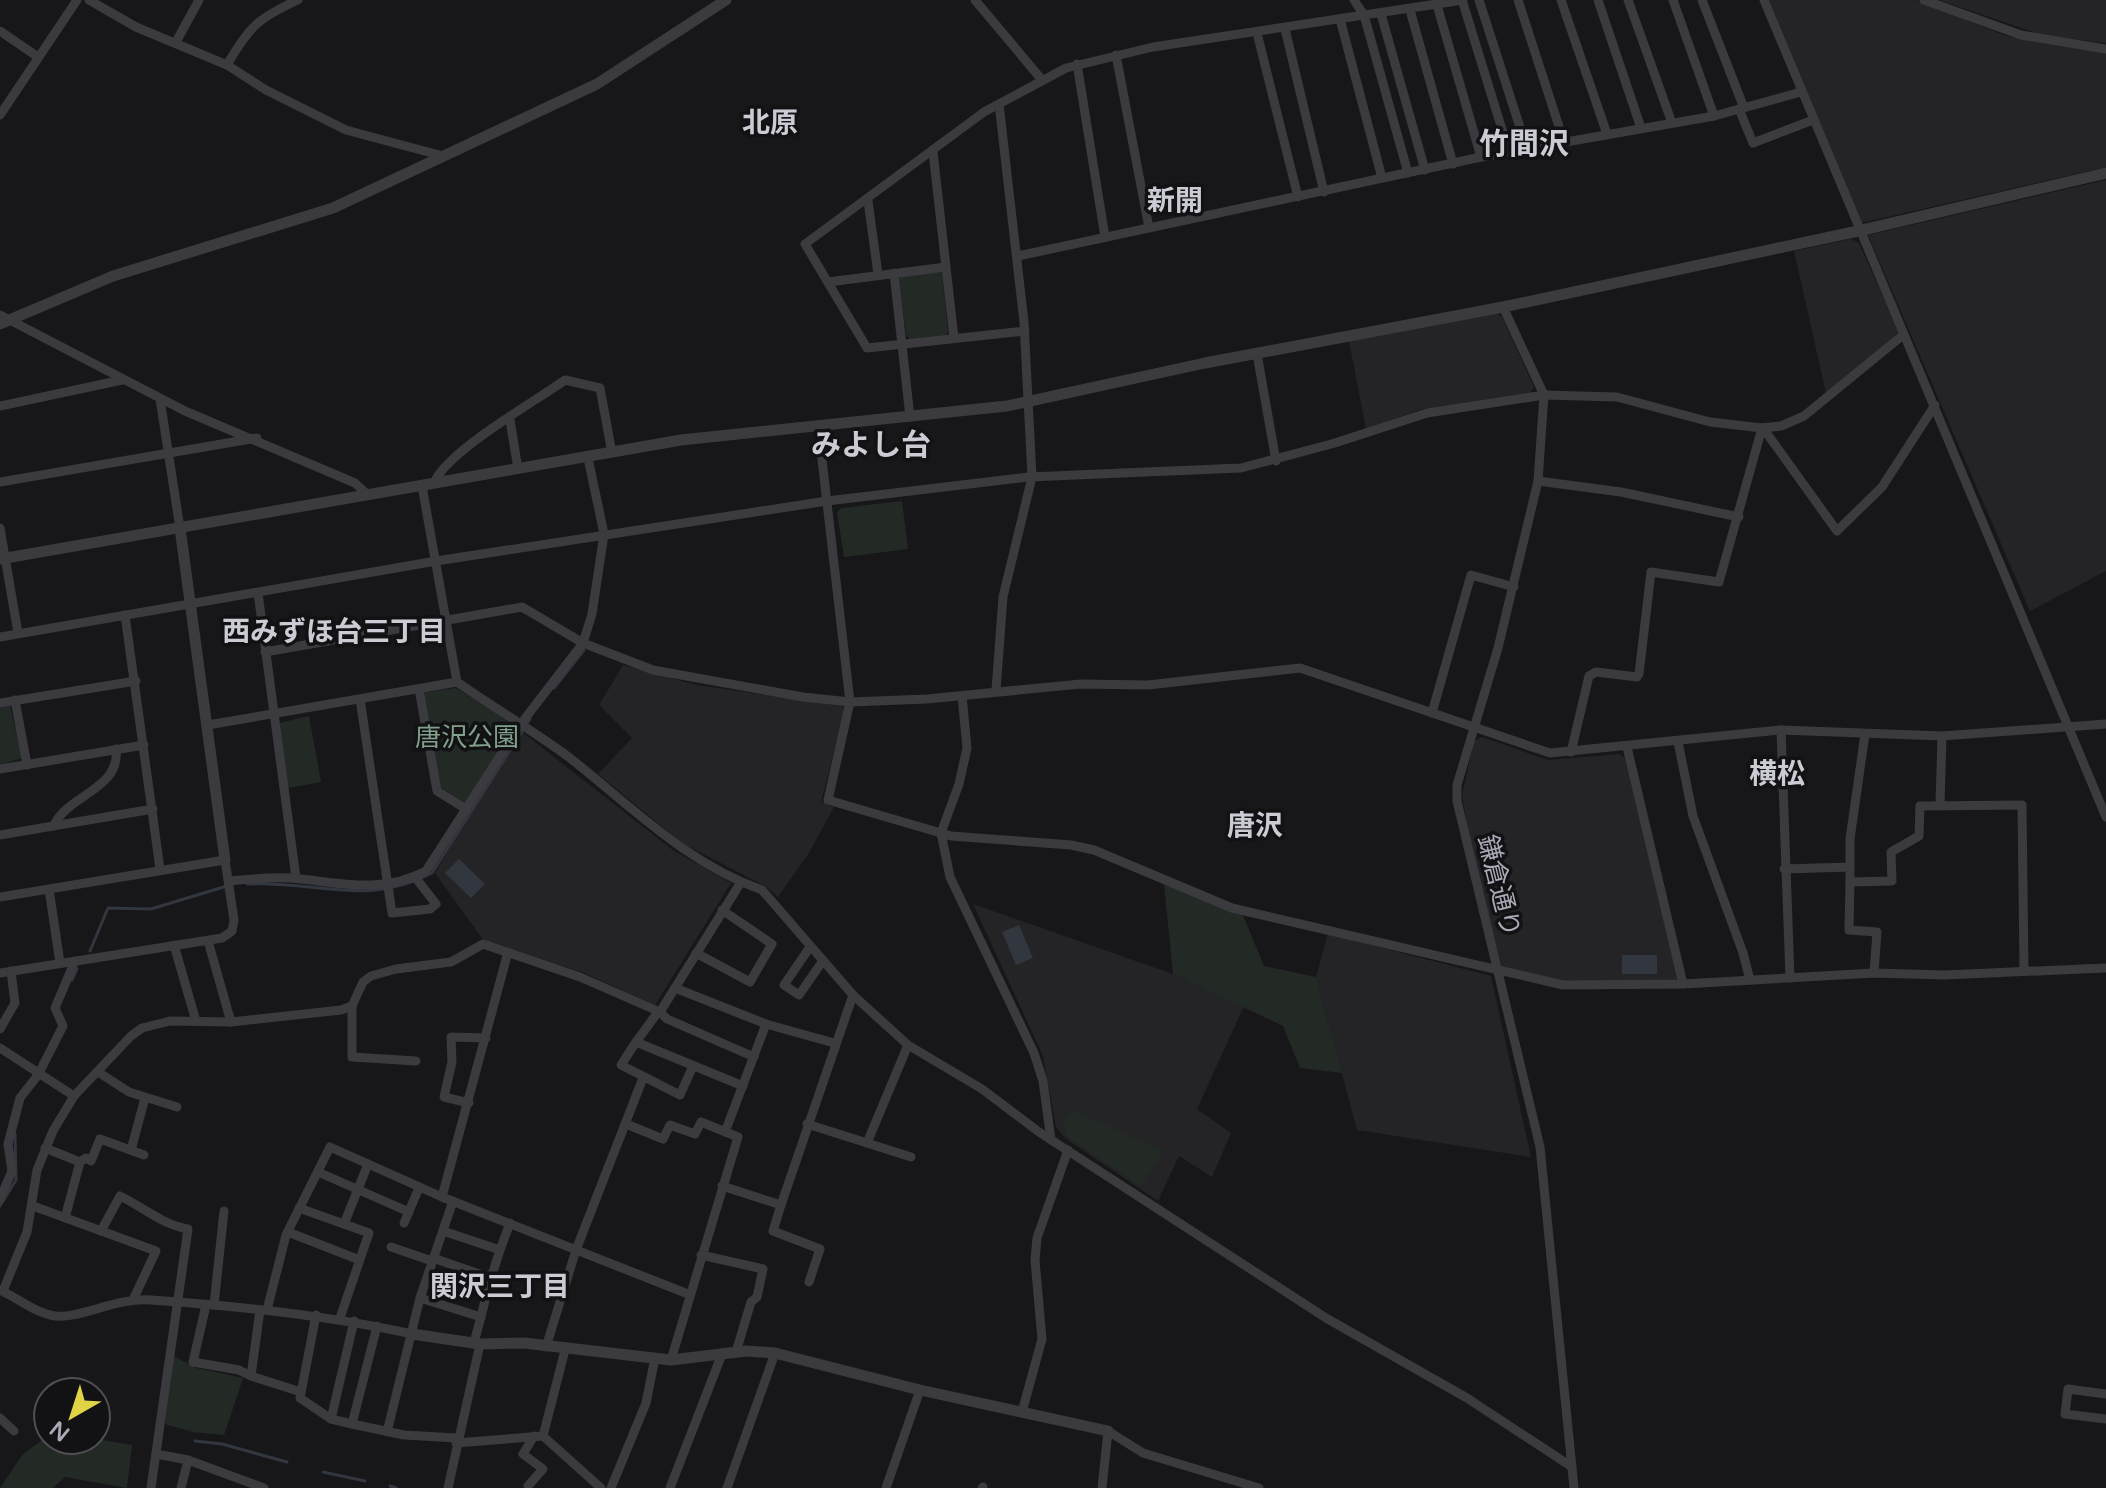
<svg xmlns="http://www.w3.org/2000/svg" width="2106" height="1488" viewBox="0 0 2106 1488" font-family="'Varela Round','Noto Sans JP',sans-serif">
  <style>
    .built { fill: #242326 }
    .green { fill: #232a26 }
    .water { fill: #32363f }
    .lines { fill: none; stroke-linecap: round; stroke-linejoin: round }
    .stream { stroke: #32363f; stroke-width: 3 }
    .minor { stroke: #3b3a3f; stroke-width: 9 }
    .tertiary { stroke: #3b3a3f; stroke-width: 11 }
    .labels { text-anchor: middle; dominant-baseline: central; stroke-width: 7; stroke-linejoin: round; paint-order: stroke }
    .park-label { font-size: 26px; fill: #83a08c; stroke: #121214 }
    .street-label { font-size: 26px; fill: #aaabb7; stroke: #121214 }
    .neighbourhood-label { font-size: 28px; font-weight: bold; fill: #cbcbd4; stroke: #121214 }
    .quarter-label { font-size: 30px; font-weight: bold; fill: #cbcbd4; stroke: #121214 }
  </style>
  <rect width="100%" height="100%" fill="#171719"/>
  <g class="built">
    <polygon points="1769,0 1916,0 2006,36 2106,53 2106,167 1861,223"/>
    <polygon points="1939,0 2106,0 2106,43 2045,36"/>
    <polygon points="2106,180 2106,571 2030,611 1868,235"/>
    <polygon points="1851,239 1859,243 1899,332 1826,393 1794,251"/>
    <polygon points="1496,313 1502,317 1534,387 1530,393 1422,409 1366,429 1349,341"/>
    <polygon points="623,665 696,685 842,706 845,710 821,802 834,807 809,853 778,897 765,886 682,843 598,774 632,738 599,705"/>
    <polygon points="522,732 674,851 731,883 655,1005 582,972 484,941 435,873 518,733"/>
    <polygon points="1482,737 1548,760 1619,754 1625,758 1679,977 1675,982 1567,983 1502,967 1473,858 1462,796 1474,741"/>
    <polygon points="973,904 1173,974 1244,1006 1197,1109 1231,1133 1212,1177 1179,1156 1158,1201 1065,1138 1056,1127 1043,1056"/>
    <polygon points="1328,934 1491,976 1531,1157 1357,1130 1316,977"/>
  </g>
  <g class="green">
    <polygon points="939,271 942,274 948,332 946,335 910,339 906,335 899,279 902,275"/>
    <polygon points="902,501 908,549 844,557 837,512 842,508"/>
    <polygon points="456,688 514,725 514,729 466,804 440,787 423,695 426,692"/>
    <polygon points="10,706 22,758 0,765 0,708"/>
    <polygon points="309,716 321,782 288,788 279,723"/>
    <polygon points="1164,884 1242,913 1264,966 1316,977 1342,1073 1300,1068 1283,1026 1173,974"/>
    <polygon points="1074,1111 1164,1151 1141,1186 1068,1137 1063,1120"/>
    <polygon points="174,1356 196,1368 243,1378 224,1435 193,1432 165,1424"/>
    <polygon points="48,1436 48,1440 96,1439 132,1445 127,1488 65,1477 53,1488 0,1488 23,1454"/>
  </g>
  <g class="water">
    <polygon points="459,859 485,884 471,898 445,873"/>
    <polygon points="1019,925 1033,958 1016,965 1002,932"/>
    <rect x="1622" y="955" width="35" height="19"/>
  </g>
  <g class="lines">
    <g class="stream">
      <polyline points="554,688 584,650"/>
      <path d="M 247,884 C 314,880 367,908 432,873 L 530,719"/>
      <polyline points="90,951 108,908 151,909 227,886"/>
      <polyline points="72,980 77,969"/>
      <polyline points="0,1206 16,1180 15,1134"/>
      <polyline points="195,1441 222,1444 287,1462"/>
      <polyline points="323,1472 365,1481"/>
      <polyline points="390,1486 396,1488"/>
    </g>
    <g class="minor">
      <polyline points="89,0 136,27 227,65 266,90 346,130 443,156"/>
      <polyline points="975,0 1042,80"/>
      <polyline points="1354,0 1364,15 1408,173"/>
      <polyline points="1462,0 1509,152"/>
      <polyline points="1479,0 1527,149"/>
      <polyline points="1518,0 1564,142"/>
      <polyline points="1561,0 1607,134"/>
      <polyline points="1598,0 1641,128"/>
      <polyline points="1628,0 1672,123"/>
      <polyline points="1673,0 1714,116"/>
      <polyline points="1702,0 1744,108"/>
      <polyline points="1764,0 2106,817"/>
      <polyline points="1924,0 2021,35 2106,49"/>
      <polyline points="1437,5 1481,157"/>
      <polyline points="1410,10 1453,164"/>
      <polyline points="1381,14 1425,170"/>
      <polyline points="1340,19 1382,178"/>
      <polyline points="1285,29 1324,192"/>
      <polyline points="0,31 38,57"/>
      <polyline points="1257,33 1298,197"/>
      <polyline points="176,42 199,0"/>
      <polyline points="1116,55 1149,228"/>
      <polyline points="1077,64 1105,237"/>
      <path d="M 227,65 C 249,27 258,18 298,0"/>
      <polyline points="1739,109 1753,143 1813,120"/>
      <polyline points="0,115 77,0"/>
      <polyline points="933,152 954,338"/>
      <polyline points="868,201 878,274"/>
      <polyline points="1018,256 1481,157 1714,116 1801,92"/>
      <polyline points="894,273 910,417"/>
      <polyline points="828,282 946,267"/>
      <polyline points="1503,307 1544,395 1538,481 1498,648 1457,785 1457,801 1540,1147 1574,1488"/>
      <polyline points="0,315 185,411 355,483 368,495"/>
      <polyline points="1025,331 867,348 805,244 984,112 1066,68 1153,47 1463,0"/>
      <polyline points="1257,354 1276,461"/>
      <polyline points="160,399 180,528"/>
      <polyline points="0,406 122,380"/>
      <polyline points="510,420 518,469"/>
      <polyline points="818,425 850,702 828,800 951,836 1071,845 1094,850 1232,908 1563,985 1683,984 1874,973 1944,975 2106,968"/>
      <polyline points="1763,428 1837,531 1882,487 1935,405"/>
      <polyline points="1538,481 1621,492 1739,517"/>
      <polyline points="0,482 257,438"/>
      <path d="M 434,483 C 447,451 533,403 565,380 L 600,388 L 612,453"/>
      <polyline points="422,486 457,682"/>
      <polyline points="0,528 18,633"/>
      <polyline points="258,593 296,878"/>
      <polyline points="125,615 160,869"/>
      <polyline points="0,637 436,561 827,501 1029,477 1241,468 1335,443 1427,413 1544,395 1617,397 1710,422 1762,428 1781,426 1804,416 1903,335"/>
      <polyline points="265,652 522,607 583,643 653,670 803,697 850,702 927,699 1081,684 1148,685 1300,668 1550,753 1781,730 1942,736 2106,724"/>
      <polyline points="419,689 437,791 466,809"/>
      <polyline points="996,690 1003,597 1032,477 1024,322 999,104"/>
      <polyline points="962,696 967,748 959,784 941,833 950,877 1034,1053 1043,1081 1051,1140"/>
      <polyline points="360,699 392,913 430,909 436,904 415,877"/>
      <polyline points="15,700 27,765"/>
      <polyline points="0,703 136,681"/>
      <polyline points="1432,713 1471,575 1514,587"/>
      <path d="M 208,725 L 457,682 C 494,708 534,731 570,758 C 632,807 686,863 762,890 L 853,995 L 908,1045 L 982,1089 L 1039,1132 L 1326,1318 L 1467,1398 L 1572,1467"/>
      <polyline points="1781,730 1790,978"/>
      <polyline points="1678,742 1693,816 1743,953 1750,980"/>
      <polyline points="1627,747 1683,984"/>
      <polyline points="1571,752 1589,676 1596,672 1637,677 1639,674 1651,572 1719,582 1762,428"/>
      <polyline points="0,769 144,745"/>
      <polyline points="1940,804 1942,736"/>
      <path d="M 54,826 C 66,795 121,790 116,749"/>
      <polyline points="0,835 153,809"/>
      <polyline points="1850,867 1850,882 1892,881 1891,852 1919,836 1920,806 2022,805 2024,971"/>
      <polyline points="1784,869 1850,867 1850,839 1865,734"/>
      <path d="M 229,881 C 250,879 270,877 291,878 C 338,882 381,895 426,871 L 520,725 L 583,643 L 592,614 L 604,534 L 588,458"/>
      <polyline points="1850,882 1849,930 1877,932 1874,973"/>
      <polyline points="49,889 60,963"/>
      <polyline points="0,897 225,860 234,920 232,931 222,938 0,973"/>
      <polyline points="208,941 231,1022"/>
      <polyline points="174,945 196,1021"/>
      <polyline points="810,947 784,985 799,995 822,962"/>
      <polyline points="696,953 750,982 772,944 722,910"/>
      <polyline points="675,988 766,1024 725,1132"/>
      <polyline points="352,1006 352,1057 416,1061"/>
      <polyline points="658,1012 636,1042 743,1086"/>
      <polyline points="660,1012 667,1019 754,1057"/>
      <polyline points="766,1024 834,1043"/>
      <polyline points="0,1029 15,1003 11,971"/>
      <polyline points="636,1042 621,1065 680,1095 693,1066"/>
      <polyline points="0,1048 74,1096"/>
      <polyline points="98,1072 129,1092 177,1107"/>
      <polyline points="469,1103 444,1097 452,1062 451,1037 486,1038"/>
      <polyline points="626,1124 663,1139 670,1125 695,1134 701,1122 738,1137 671,1360"/>
      <polyline points="807,1124 867,1143 908,1045"/>
      <polyline points="867,1143 911,1157"/>
      <polyline points="45,1148 80,1162 65,1218"/>
      <polyline points="131,1150 145,1098"/>
      <polyline points="80,1162 86,1158 91,1161 100,1139 144,1155"/>
      <polyline points="318,1172 409,1212"/>
      <polyline points="722,1186 781,1205 853,995"/>
      <polyline points="442,1197 508,952"/>
      <polyline points="0,1199 12,1171 8,1144 20,1098 38,1075 63,1026 55,1008 75,961"/>
      <polyline points="781,1205 773,1231 820,1249 809,1282"/>
      <polyline points="33,1206 156,1251 133,1300"/>
      <polyline points="299,1208 369,1233 340,1318"/>
      <polyline points="404,1223 419,1188"/>
      <polyline points="344,1224 368,1164"/>
      <path d="M 101,1231 L 120,1196 C 143,1207 163,1225 188,1229 L 151,1488"/>
      <polyline points="288,1232 357,1259"/>
      <polyline points="391,1247 432,1261"/>
      <polyline points="500,1250 510,1223"/>
      <polyline points="701,1255 763,1269 757,1297 751,1302 736,1352"/>
      <polyline points="433,1258 491,1278 500,1250 443,1231"/>
      <path d="M 0,1290 C 18,1298 35,1313 55,1316 C 80,1319 117,1297 151,1300 C 239,1306 326,1315 412,1334"/>
      <polyline points="3,1291 27,1232 37,1170 53,1131 74,1096 131,1036 142,1028 170,1021 231,1022 341,1010 352,1006 363,982 371,976 396,969 451,962 483,944 580,977 660,1012 741,882"/>
      <polyline points="420,1298 481,1317"/>
      <polyline points="206,1305 193,1362 239,1370 251,1376"/>
      <polyline points="214,1305 224,1211"/>
      <polyline points="260,1310 251,1376 301,1392"/>
      <polyline points="267,1310 286,1235 330,1147 442,1197 688,1294"/>
      <polyline points="316,1315 300,1398 331,1419 352,1424"/>
      <polyline points="377,1326 352,1424 404,1435 457,1438"/>
      <polyline points="474,1343 491,1278"/>
      <polyline points="546,1347 576,1250 643,1078"/>
      <polyline points="2106,1394 2068,1389 2065,1414 2106,1419"/>
      <polyline points="1022,1412 1042,1339 1035,1260 1037,1238 1068,1150"/>
      <polyline points="0,1418 14,1431"/>
      <polyline points="331,1419 354,1321"/>
      <polyline points="387,1432 420,1298 453,1201"/>
      <polyline points="543,1436 565,1350"/>
      <polyline points="456,1443 543,1436 601,1488"/>
      <polyline points="156,1454 188,1460"/>
      <polyline points="528,1486 543,1469 523,1454 534,1436"/>
      <polyline points="181,1488 188,1460 264,1488"/>
      <polyline points="448,1488 480,1344"/>
      <polyline points="611,1488 646,1403 655,1358"/>
      <polyline points="670,1488 722,1354"/>
      <polyline points="727,1488 775,1353"/>
      <polyline points="886,1488 920,1390"/>
      <polyline points="982,1488 983,1487"/>
      <polyline points="1102,1488 1108,1431 1143,1453 1259,1488"/>
    </g>
    <g class="tertiary">
      <polyline points="0,324 113,276 333,208 597,84 726,0"/>
      <polyline points="180,528 225,860"/>
      <polyline points="0,559 681,440 1007,406 1205,363 1503,307 1858,231 2106,173"/>
      <polyline points="412,1334 480,1344 524,1343 671,1360 746,1351 775,1353 920,1390 1108,1431"/>
    </g>
  </g>
  <g class="labels">
    <g class="park-label">
      <text x="467" y="737">唐沢公園</text>
    </g>
    <g class="street-label">
      <text transform="translate(1499 886) rotate(76)">鎌倉通り</text>
    </g>
    <g class="neighbourhood-label">
      <text x="770" y="123">北原</text>
      <text x="1175" y="201">新開</text>
      <text x="334" y="632">西みずほ台三丁目</text>
      <text x="1777" y="774">横松</text>
      <text x="1255" y="826">唐沢</text>
      <text x="500" y="1287">関沢三丁目</text>
    </g>
    <g class="quarter-label">
      <text x="1524" y="144">竹間沢</text>
      <text x="871" y="445">みよし台</text>
    </g>
  </g>
  <g transform="translate(72 1416) rotate(219)"><circle r="38" fill="#121214" stroke="#4f4f55" stroke-width="2"/>
  <path d="M0-6L14 30L0 20L-14 30Z" fill="#e1d346"/>
  <text y="-12" font-size="22" font-weight="bold" text-anchor="middle" fill="#aaabb7">N</text>
  </g>
</svg>
